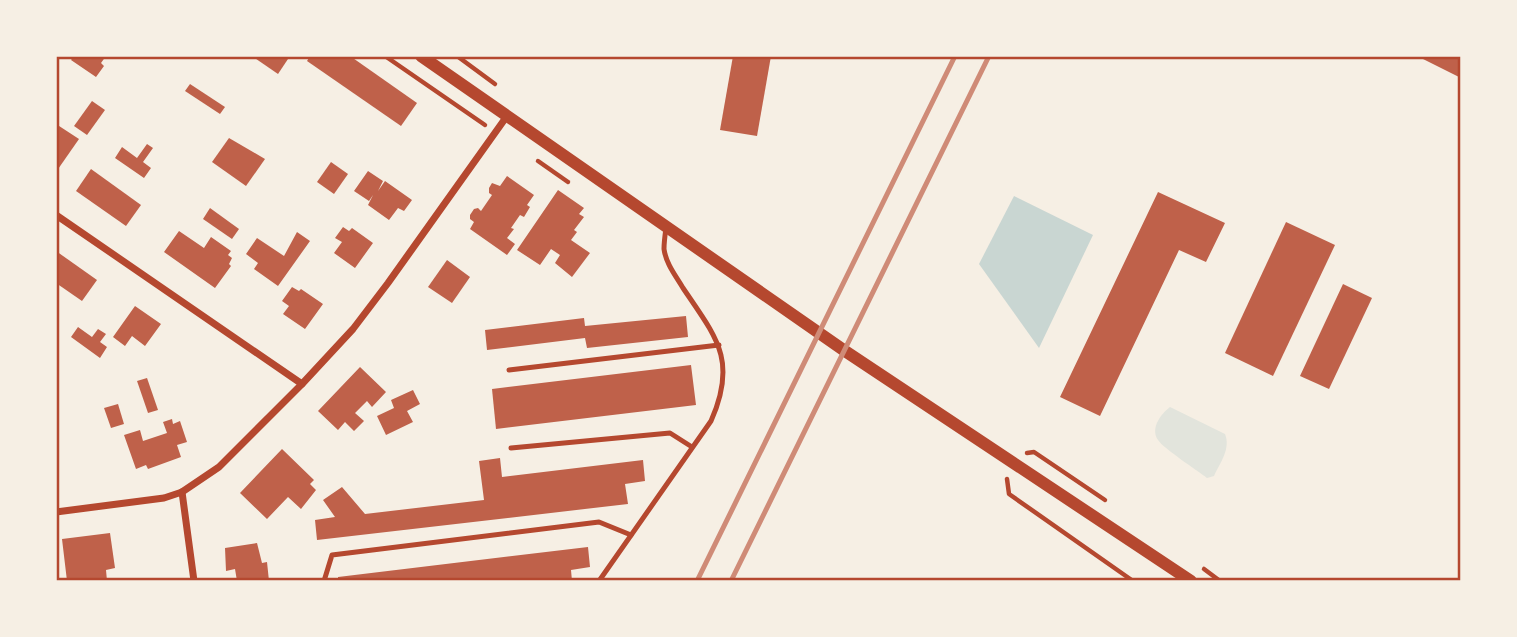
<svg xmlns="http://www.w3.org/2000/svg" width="1517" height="637" viewBox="0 0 1517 637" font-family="'PT Sans Narrow',sans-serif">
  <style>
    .green { fill: #e2e4dc }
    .water { fill: #c9d6d2 }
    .building { fill: #bf614a }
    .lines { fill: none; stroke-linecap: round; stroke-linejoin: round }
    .path { stroke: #b5482f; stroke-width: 4.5 }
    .service { stroke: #b5482f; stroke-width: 5 }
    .minor { stroke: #b5482f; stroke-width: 7 }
    .tertiary { stroke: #b5482f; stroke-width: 12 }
    .rail { stroke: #cf8b77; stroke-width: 5 }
    .neatline { fill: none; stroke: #b5482f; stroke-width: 2.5 }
  </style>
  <rect width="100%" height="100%" fill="#f6efe4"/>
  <path class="green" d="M 1170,407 L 1225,434 C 1231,449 1220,463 1214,476 L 1207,478 C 1197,470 1164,449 1158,440 C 1150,428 1161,414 1170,407 Z"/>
  <polygon class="water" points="1014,196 1093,235 1039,348 979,264"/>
  <g class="building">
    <polygon points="74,56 106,56 101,63 104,66 96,77 71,60"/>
    <polygon points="252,56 290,56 278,74"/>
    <polygon points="310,56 350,56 417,103 401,126 307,61"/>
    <polygon points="733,56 771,56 757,136 720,130"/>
    <polygon points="1417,56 1461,56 1461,78"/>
    <polygon points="190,84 225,107 220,114 185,91"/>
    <polygon points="92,101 105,110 87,135 74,126"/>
    <polygon points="56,124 79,139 56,172"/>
    <polygon points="229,138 265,159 246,186 212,162"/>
    <polygon points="147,144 153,148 143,162 151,168 144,178 115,158 122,147 137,158"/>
    <polygon points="331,162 348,174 334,194 317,182"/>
    <polygon points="91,169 141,205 126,226 76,191"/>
    <polygon points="368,171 383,181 378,191 385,181 412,200 404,211 398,208 389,220 368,205 373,195 369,201 354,191"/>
    <polygon points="507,176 534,195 527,205 530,207 524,217 520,215 511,228 514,229 507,238 515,244 507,255 470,229 474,222 470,219 470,215 474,209 478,208 481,211 492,195 489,193 489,188 492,183 500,186"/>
    <polygon points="558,190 584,208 579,214 584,217 574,230 577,232 571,240 590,253 572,277 555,263 560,255 551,249 540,265 517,250"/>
    <polygon points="1158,192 1225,223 1206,262 1179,250 1100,416 1060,397"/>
    <polygon points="210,208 239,229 232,239 203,219"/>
    <polygon points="1286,222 1335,245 1273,376 1225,353"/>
    <polygon points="343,227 349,231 352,228 373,243 355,268 334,253 342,242 335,238"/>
    <polygon points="179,231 204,248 211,237 231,251 228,255 232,258 229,264 231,266 215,288 164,252"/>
    <polygon points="297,232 310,241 278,286 254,269 258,263 246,254 257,238 284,256"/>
    <polygon points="56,251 97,280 82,301 56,283"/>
    <polygon points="447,260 470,277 452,303 428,287"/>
    <polygon points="1343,284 1372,298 1329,389 1300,376"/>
    <polygon points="292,287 299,291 301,289 323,304 305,329 283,314 289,306 282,301"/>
    <polygon points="135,306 161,324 145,346 132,336 125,346 113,337"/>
    <polygon points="686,316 688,337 587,348 585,338 487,350 485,330 584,318 585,326"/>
    <polygon points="78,327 92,337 98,329 106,334 100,342 107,347 100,358 71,337"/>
    <polygon points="691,365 696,405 496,429 492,389"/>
    <polygon points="360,367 386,392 372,407 367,401 355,413 364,421 354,431 345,422 338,430 318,411"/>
    <polygon points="147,378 158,410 148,413 137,381"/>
    <polygon points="413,390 420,404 407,411 413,422 386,435 377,416 394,408 391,400"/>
    <polygon points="118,404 124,424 111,428 104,408"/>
    <polygon points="172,419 173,424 180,421 187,442 177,445 181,457 148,469 146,465 136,469 124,435 140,430 143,441 167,433 163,422"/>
    <polygon points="282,449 314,480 310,484 316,490 301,509 288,497 267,519 240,493"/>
    <polygon points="500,458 502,477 643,460 645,481 625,484 628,504 317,540 315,520 335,517 323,500 342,487 365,514 484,500 479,461"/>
    <polygon points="110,533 115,568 106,570 107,581 67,581 62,539"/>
    <polygon points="257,543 262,563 267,562 269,581 237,581 235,569 226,571 225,548"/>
    <polygon points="588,547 590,567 571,570 572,581 338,581 338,577"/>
  </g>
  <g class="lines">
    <g class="path">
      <polyline points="385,56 485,125"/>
      <polyline points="457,56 495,84"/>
      <polyline points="538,161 568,182"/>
      <polyline points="1027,453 1034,452 1105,500"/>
      <polyline points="1007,479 1009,494 1133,581"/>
      <polyline points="1204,569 1220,581"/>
    </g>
    <g class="service">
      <polyline points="509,370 719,345"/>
      <polyline points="511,448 670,433 692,447"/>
      <polyline points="324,581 332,555 599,522 631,535"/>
      <path d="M 599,581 L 711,421 C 738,360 716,337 683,288 C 676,276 666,264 664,249 C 664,242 665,235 666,228"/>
    </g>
    <g class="minor">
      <polyline points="56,215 302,384"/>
      <polyline points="182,492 194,581"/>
      <polyline points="56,512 164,498 182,492 219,467 302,384 353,329 388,283 507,116"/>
    </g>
    <polyline class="tertiary" points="421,56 845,351 1191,581"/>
    <g class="rail">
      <polyline points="697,581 955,56"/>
      <polyline points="731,581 989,56"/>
    </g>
  </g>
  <rect width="1517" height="637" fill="none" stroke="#f6efe4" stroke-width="116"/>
  <rect x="58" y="58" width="1401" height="521" class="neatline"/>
</svg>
